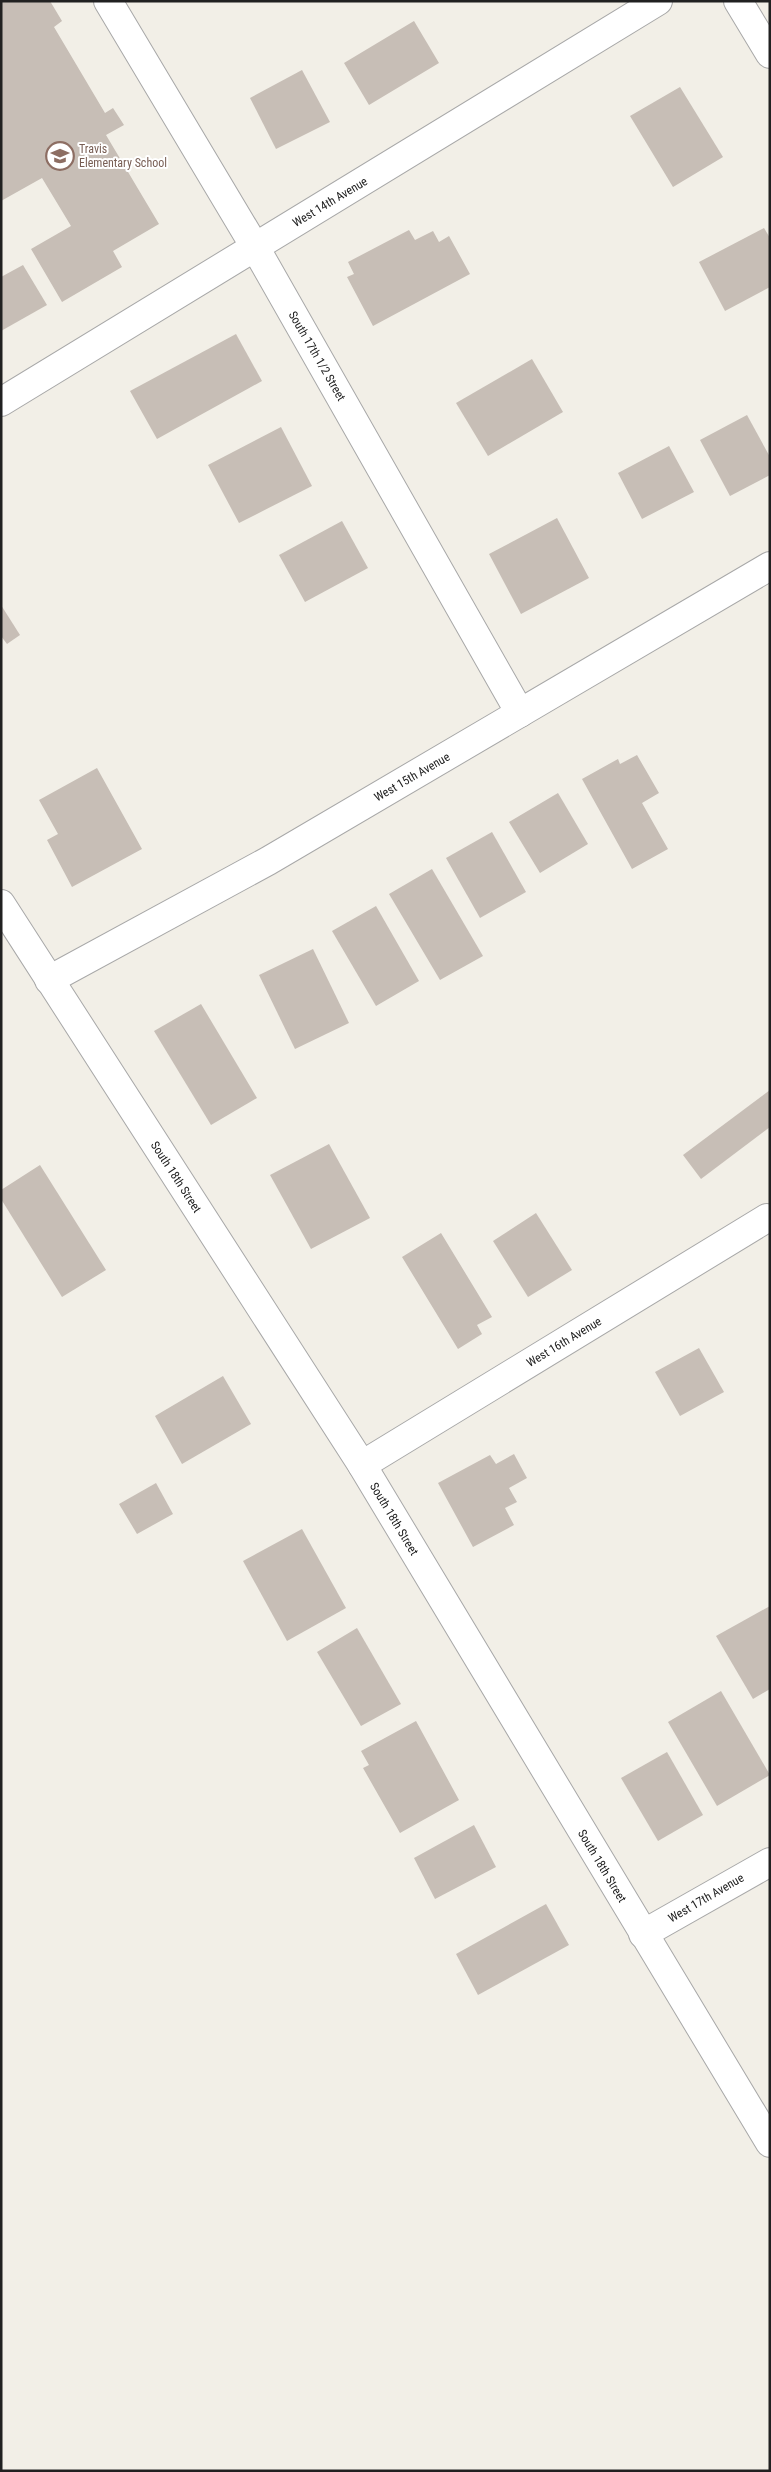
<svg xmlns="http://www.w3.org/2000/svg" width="771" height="2472" viewBox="0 0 771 2472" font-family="'Roboto Condensed',sans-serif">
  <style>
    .building { fill: #c7beb6 }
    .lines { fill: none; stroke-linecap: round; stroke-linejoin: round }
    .street-casing { stroke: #a8a8a8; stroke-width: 30 }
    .street { stroke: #fff; stroke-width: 28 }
    .labels { text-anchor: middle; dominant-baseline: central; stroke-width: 4; stroke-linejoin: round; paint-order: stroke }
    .education-label { font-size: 12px; fill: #785e54; stroke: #fff; text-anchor: start }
    .street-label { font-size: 12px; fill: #212121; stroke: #fff }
  </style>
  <rect width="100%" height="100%" fill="#f2efe7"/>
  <g class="building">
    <polygon points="1,1 50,1 62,21 54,27 105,113 113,108 124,125 106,135 159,224 113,251 122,267 62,302 31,249 71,226 42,178 1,201"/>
    <polygon points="414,21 439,63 369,105 344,63"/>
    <polygon points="302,70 330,122 276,149 250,98"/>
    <polygon points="680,87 723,157 673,187 630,116"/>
    <polygon points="764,228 770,238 770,287 725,311 699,262"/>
    <polygon points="409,230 415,240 433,231 439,242 449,236 470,274 373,326 347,277 354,274 348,262"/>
    <polygon points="23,265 47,305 1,331 1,277"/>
    <polygon points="236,334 262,381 157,439 130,391"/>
    <polygon points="532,359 563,412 488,456 456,403"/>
    <polygon points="747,415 770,457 770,475 730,496 700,440"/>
    <polygon points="281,427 312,486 239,523 208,465"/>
    <polygon points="669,446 694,492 642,519 618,473"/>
    <polygon points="557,518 589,578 521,614 489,554"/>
    <polygon points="342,521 368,568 305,602 279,555"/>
    <polygon points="1,605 20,635 7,644 1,636"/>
    <polygon points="637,755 659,793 642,803 668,849 632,869 582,779 618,759 620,764"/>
    <polygon points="97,768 142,849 72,887 47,840 58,834 39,800"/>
    <polygon points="558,793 588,844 540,873 509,822"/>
    <polygon points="492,832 526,892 480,918 446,858"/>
    <polygon points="432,869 483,956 440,980 389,894"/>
    <polygon points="376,906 419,981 376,1006 332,931"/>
    <polygon points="313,949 349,1023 295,1049 259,975"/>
    <polygon points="201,1004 257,1098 211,1125 154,1031"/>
    <polygon points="770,1090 770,1127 701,1179 683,1155"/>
    <polygon points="329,1144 370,1218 311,1249 270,1175"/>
    <polygon points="40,1165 106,1270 62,1297 1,1199 1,1190"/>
    <polygon points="536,1213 572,1270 528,1297 493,1241"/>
    <polygon points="441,1233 492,1317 477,1325 482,1334 458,1349 402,1257"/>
    <polygon points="699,1348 724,1392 680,1416 655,1372"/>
    <polygon points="223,1376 251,1424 182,1464 155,1416"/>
    <polygon points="514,1454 527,1478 509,1488 517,1502 505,1508 514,1525 473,1547 438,1483 490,1455 496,1464"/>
    <polygon points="156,1483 173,1514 137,1534 119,1504"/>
    <polygon points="302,1529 346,1608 287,1641 243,1561"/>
    <polygon points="770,1606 770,1689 753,1699 716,1636"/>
    <polygon points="357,1628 401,1704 361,1726 317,1652"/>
    <polygon points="721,1691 770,1775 717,1806 668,1722"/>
    <polygon points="416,1721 459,1800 400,1833 363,1768 369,1765 361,1751"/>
    <polygon points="667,1752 703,1815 658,1841 621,1778"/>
    <polygon points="474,1825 496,1867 435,1899 414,1858"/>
    <polygon points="546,1904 569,1945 478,1995 456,1954"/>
  </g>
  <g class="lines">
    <defs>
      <g id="street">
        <polyline points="108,1 255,247 520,713"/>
        <polyline points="738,1 770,54"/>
        <polyline points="1,402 658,1"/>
        <polyline points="1,904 362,1465 770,2143"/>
        <polyline points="49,980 268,861 770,566"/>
        <polyline points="362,1465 767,1218"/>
        <polyline points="643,1934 770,1862"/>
      </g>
    </defs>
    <use href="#street" class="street-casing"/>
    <use href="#street" class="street"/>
  </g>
  <defs>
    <symbol id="school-ring" viewBox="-11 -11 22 22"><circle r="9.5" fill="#fff" stroke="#8d6e63" stroke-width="1.5"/><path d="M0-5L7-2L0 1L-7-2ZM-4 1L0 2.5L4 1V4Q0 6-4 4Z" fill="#8d6e63"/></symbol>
  </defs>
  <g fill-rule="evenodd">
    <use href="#school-ring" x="44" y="140" width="32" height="32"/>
  </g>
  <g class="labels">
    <g class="education-label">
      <text x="79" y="149">Travis<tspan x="79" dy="14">Elementary School</tspan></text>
    </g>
    <g class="street-label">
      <text transform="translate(330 202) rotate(-31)">West 14th Avenue</text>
      <text transform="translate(317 356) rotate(60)">South 17th 1/2 Street</text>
      <text transform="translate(412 777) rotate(-30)">West 15th Avenue</text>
      <text transform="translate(176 1177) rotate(57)">South 18th Street</text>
      <text transform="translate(564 1342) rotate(-31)">West 16th Avenue</text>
      <text transform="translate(394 1519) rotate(59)">South 18th Street</text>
      <text transform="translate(602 1866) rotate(59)">South 18th Street</text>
      <text transform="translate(706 1898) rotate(-30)">West 17th Avenue</text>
    </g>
  </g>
  <rect width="771" height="2472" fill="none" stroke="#212121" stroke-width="5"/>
</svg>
